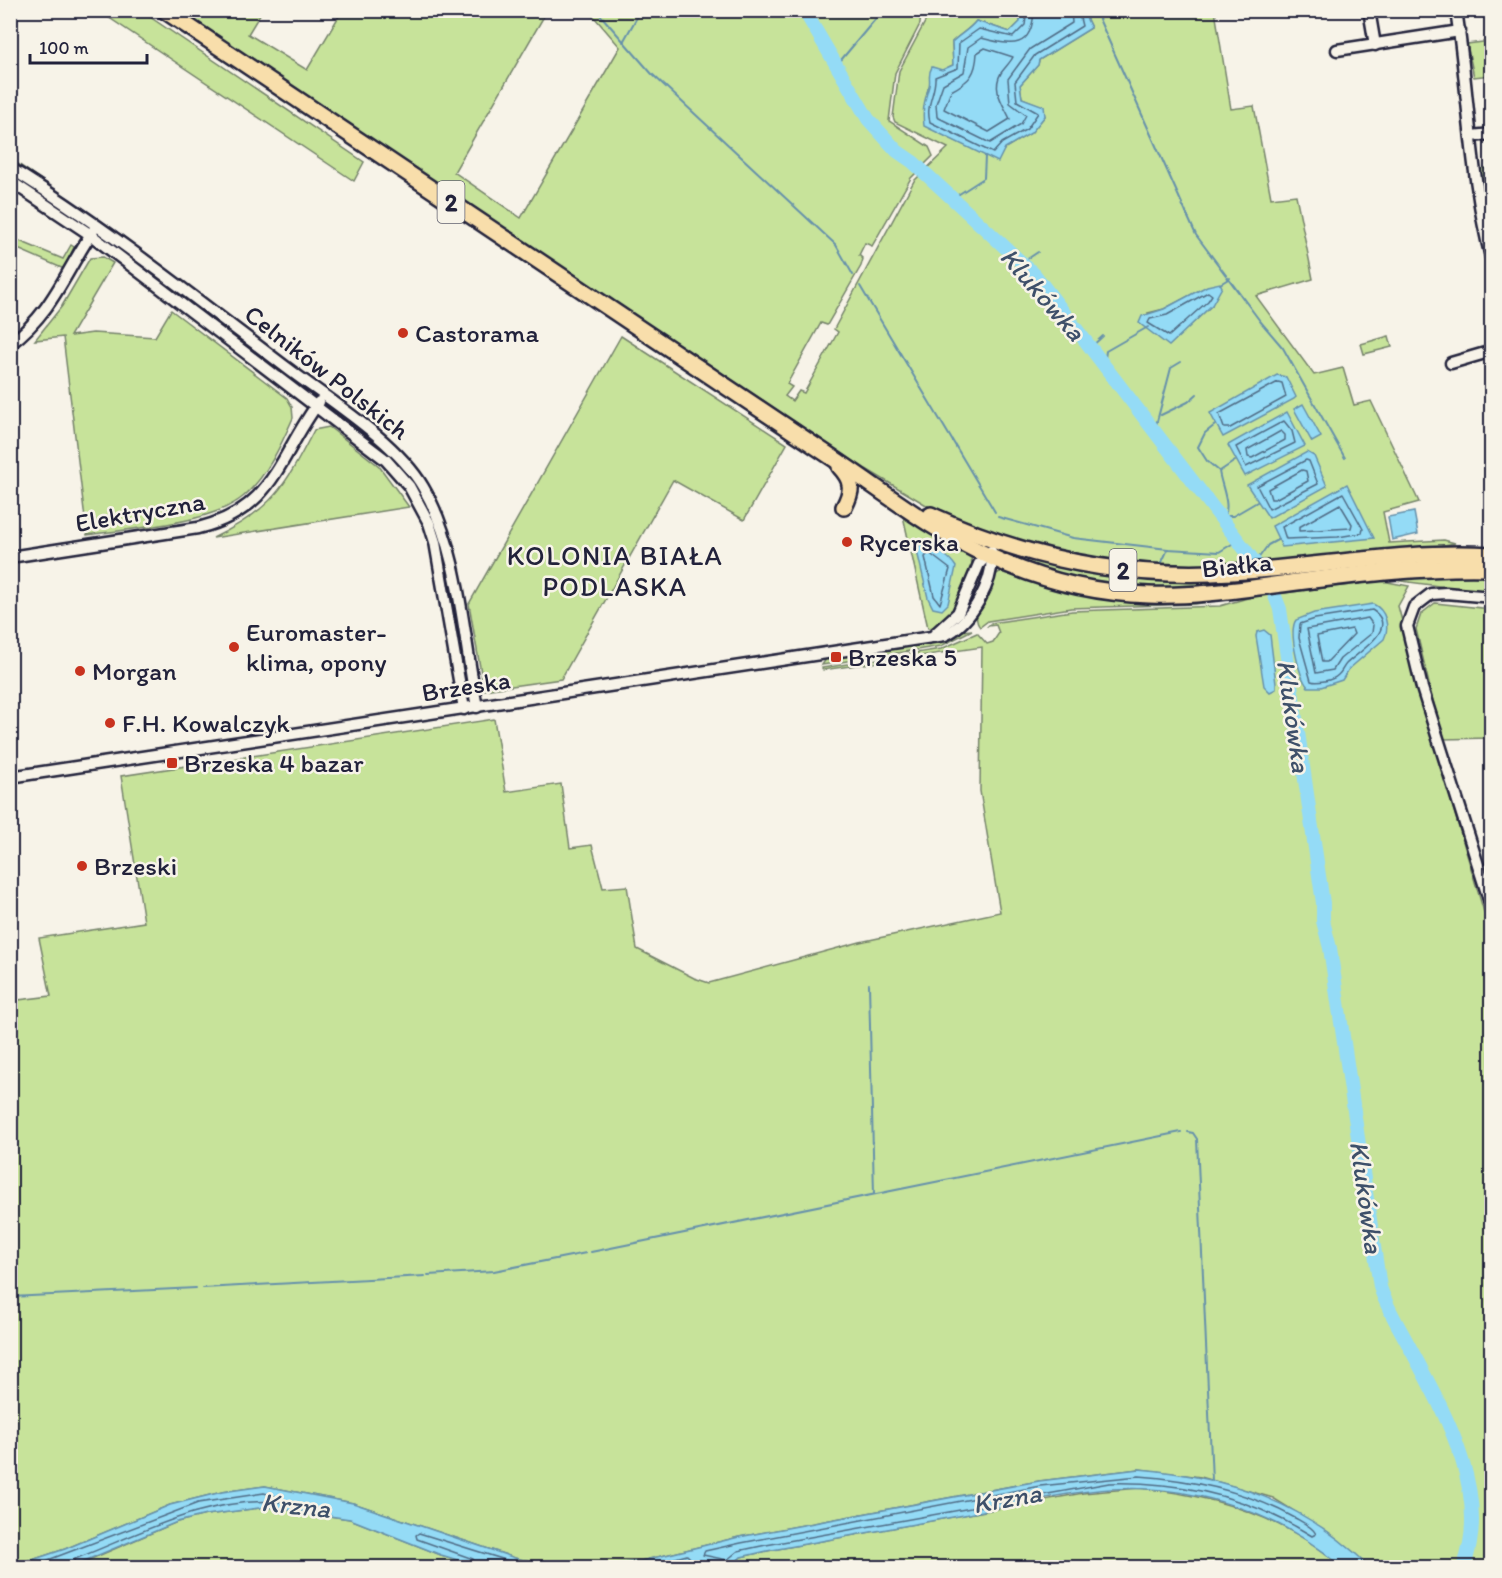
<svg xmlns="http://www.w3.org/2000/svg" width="1502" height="1578" viewBox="0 0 1502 1578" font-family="Itim,sans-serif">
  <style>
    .green { fill: #c7e39a; stroke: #74826a; stroke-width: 1.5; fill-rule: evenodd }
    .water { fill: #94dbf6; stroke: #6691ab; stroke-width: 1.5 }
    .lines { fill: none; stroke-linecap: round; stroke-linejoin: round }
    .shore { stroke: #506c86; stroke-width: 1.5 }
    .stream { stroke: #6691ab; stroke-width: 2 }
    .river { stroke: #94dbf6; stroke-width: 14 }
    .minor-casing { stroke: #22223b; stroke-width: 15 }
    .highway-casing { stroke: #22223b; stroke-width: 20 }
    .minor { stroke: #f7f3e8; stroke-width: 10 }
    .highway { stroke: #f8deab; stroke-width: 15 }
    .poi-dot { fill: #c8321e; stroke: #f7f3e8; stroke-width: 2 }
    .labels { text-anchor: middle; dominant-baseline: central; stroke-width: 5; stroke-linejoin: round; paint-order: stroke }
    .shield { fill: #f7f3e8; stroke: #62616f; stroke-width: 1.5 }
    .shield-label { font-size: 24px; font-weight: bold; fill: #22223b }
    .poi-label { font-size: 26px; fill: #22223b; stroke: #f7f3e8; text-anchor: start }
    .street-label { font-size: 26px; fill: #22223b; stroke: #f7f3e8 }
    .water-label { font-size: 27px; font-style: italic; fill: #3e506a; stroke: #f7f3e8 }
    .neighbourhood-label { font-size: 27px; letter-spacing: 1.5px; fill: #22223b; stroke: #f7f3e8 }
  </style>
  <rect width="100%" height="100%" fill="#f7f3e8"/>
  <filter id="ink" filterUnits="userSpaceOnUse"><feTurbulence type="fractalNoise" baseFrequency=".0167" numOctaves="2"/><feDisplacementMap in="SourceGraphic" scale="12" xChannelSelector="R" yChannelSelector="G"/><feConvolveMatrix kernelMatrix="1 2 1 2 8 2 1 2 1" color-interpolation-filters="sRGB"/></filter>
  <g filter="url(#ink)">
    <g class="green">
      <polygon points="99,11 141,11 364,162 354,181"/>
      <path d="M 179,11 L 262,11 L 248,34 L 307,70 L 342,11 L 547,11 L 454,172 L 521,218 L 620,47 L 589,11 L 921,11 L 920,24 L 895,73 L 889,121 L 929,147 L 933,156 L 911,178 L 872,246 L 865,243 L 859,255 L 863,259 L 861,266 L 827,325 L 821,323 L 787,384 L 792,387 L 785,396 L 792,401 L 799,391 L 804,393 L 838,332 L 834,329 L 914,181 L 948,148 L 895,122 L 893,117 L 899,71 L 925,22 L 925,11 L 1021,11 L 1020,22 L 1010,32 L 976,21 C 969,30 960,34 952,42 L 953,65 C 923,78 925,98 925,126 L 960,143 L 1001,154 L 1005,148 L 1031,133 L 1045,116 L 1039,105 L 1022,98 L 1020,85 L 1038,65 L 1039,60 L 1091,28 L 1083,11 L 1215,11 L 1231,109 L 1254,106 L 1271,198 L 1296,195 L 1313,279 L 1256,296 L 1314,375 L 1343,368 L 1354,405 L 1371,401 L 1419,502 L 1383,512 L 1389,543 L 1444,540 L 1455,543 L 1417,550 L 1172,570 L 1029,548 L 933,509 L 866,469 ZM 1202,289 L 1212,305 L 1169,345 L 1148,313 L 1164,309 Z"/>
      <polygon points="1491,41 1491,75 1474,77 1467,44"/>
      <polygon points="11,159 123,236 272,349 106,227 11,162"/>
      <polygon points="1491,167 1491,197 1483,198 1480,169"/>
      <polygon points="10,237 63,259 71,245 74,247 64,269 11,246"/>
      <path d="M 103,257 L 113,263 L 70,336 L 93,333 L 155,337 L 171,310 L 287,398 L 292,407 L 293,418 C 281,445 267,476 244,496 C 210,525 131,528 87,535 L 63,337 L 35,340 L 62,306 L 90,258 Z"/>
      <polygon points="621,336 787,444 744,520 673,480 561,679 484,690 469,604"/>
      <polygon points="1389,336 1392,347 1364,354 1361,344"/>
      <path d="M 329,427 L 379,466 L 409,507 L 213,538 C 273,509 284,488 314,430 Z"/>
      <path d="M 903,516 L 971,558 C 976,574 957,618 942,625 C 938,627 932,627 928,628 Z"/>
      <path d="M 1000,554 C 1020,551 1067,569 1090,573 C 1144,581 1197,581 1251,578 L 1251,585 L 1169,592 L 1068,580 Z"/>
      <polygon points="1491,571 1491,593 1379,578 1323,585 1402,574"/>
      <path d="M 1000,572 L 1041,584 L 1224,599 L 1196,604 L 1071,608 L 988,621 L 980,627 C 969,616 987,577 1000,572 Z"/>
      <polygon points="1382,581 1409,586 1398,606 1446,784 1489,929 1491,1567 1370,1567 1331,1534 1273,1498 1201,1477 1139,1469 1039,1481 739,1537 641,1561 596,1566 570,1567 518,1559 353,1503 265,1486 222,1492 170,1505 65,1549 11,1567 10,1001 51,996 39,938 144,922 121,776 494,719 506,792 561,784 570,848 592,845 603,888 627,886 637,949 694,978 709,983 860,942 1000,912 980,791 982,647 823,670 822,668 941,649 977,633 987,644 993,642 999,633 996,625 988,626 991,623 1072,611 1220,606 1251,597"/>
      <polygon points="1435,603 1491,609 1491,738 1442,739 1416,629 1421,614"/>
      <polygon points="972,630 941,646 822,665 826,659 935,642 962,631"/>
      <path d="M 1139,1488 C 1214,1495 1286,1517 1342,1567 L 730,1568 L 741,1557 L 767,1551 L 1083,1493 Z"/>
      <polygon points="267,1507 350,1519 441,1555 481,1567 70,1568 177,1522 206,1515"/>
    </g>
    <g class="water">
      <path d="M 1021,11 L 1083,11 L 1091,28 L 1039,60 L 1038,65 L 1020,85 L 1022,98 L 1044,106 L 1045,116 L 1031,133 L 1005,148 L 998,162 L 924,126 C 922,110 924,102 929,86 C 931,79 927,75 932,67 L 942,70 L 953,65 L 952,42 C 960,34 969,30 976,21 L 1010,32 L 1020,22 Z"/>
      <polygon points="1220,283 1222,287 1212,305 1169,346 1139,323 1142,316 1164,309 1207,286"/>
      <polygon points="1277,375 1286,377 1296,397 1294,399 1223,437 1210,413"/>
      <polygon points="1303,404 1321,437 1312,442 1294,409"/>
      <polygon points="1287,412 1305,446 1245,476 1228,445"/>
      <polygon points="1307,452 1314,456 1327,486 1269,518 1247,485"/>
      <polygon points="1347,484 1374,538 1282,547 1272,526"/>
      <polygon points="1414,512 1418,534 1392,540 1388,517"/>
      <path d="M 920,544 C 932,544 950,557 956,567 L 948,604 L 942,610 L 933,608 L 928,598 L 917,551 Z"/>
      <path d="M 1373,604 C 1386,610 1390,627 1384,639 L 1349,669 L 1342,680 L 1321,687 L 1308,687 C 1299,677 1288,631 1296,620 L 1314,613 Z"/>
      <polygon points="1264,630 1270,635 1276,684 1276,689 1270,692 1264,686 1256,636 1257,632"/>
      <path d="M 1139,1469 C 1230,1477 1304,1502 1370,1567 L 1342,1567 C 1281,1513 1193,1484 1111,1489 C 1064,1492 1010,1506 964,1515 C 898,1527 832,1539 767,1551 L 741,1557 L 730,1567 L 703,1563 L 684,1568 L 481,1567 L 441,1555 L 350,1519 L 267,1507 L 206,1515 L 177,1522 L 70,1567 L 11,1567 L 65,1549 L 170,1505 L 222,1492 L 265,1486 L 353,1503 L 518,1559 L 570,1567 L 596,1566 L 641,1561 L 739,1537 L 1039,1481 Z"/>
    </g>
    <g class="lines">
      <g class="shore">
        <path d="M 1027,10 L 1025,25 L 1013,37 L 979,29 L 959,43 L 958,68 L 935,77 C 936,93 925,105 930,122 L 993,153 L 1002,143 L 1027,129 L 1038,113 L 1017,101 L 1015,82 L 1035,55 L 1082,26 L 1078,10"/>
        <path d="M 1034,10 C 1032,52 1010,45 981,38 L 968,47 L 964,72 L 943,84 L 936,104 L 937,117 L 990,143 L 1021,124 L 1026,115 L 1010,103 L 1008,79 L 1030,49 L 1072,23 L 1071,10"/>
        <path d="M 985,48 L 1013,57 C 1010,63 1005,67 1001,73 C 991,90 1004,105 1010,119 L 989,132 L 944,109 L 951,91 C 970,81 976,74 977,53 Z"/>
        <polygon points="1208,292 1212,295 1208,301 1169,336 1148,323 1150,319 1167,315"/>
        <polygon points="1278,382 1282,383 1286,397 1230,428 1224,428 1219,414"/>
        <polygon points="1284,421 1292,431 1295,443 1246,467 1236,447"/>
        <polygon points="1281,431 1285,435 1285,440 1252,458 1248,457 1247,450"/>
        <polygon points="1306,460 1309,461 1318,484 1269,509 1257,486"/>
        <polygon points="1302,470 1306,471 1308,481 1275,499 1271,499 1268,489"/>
        <polygon points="1343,493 1363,529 1362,533 1338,537 1286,539 1282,527"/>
        <polygon points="1340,504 1352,524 1351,528 1299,531 1299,527"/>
        <polygon points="929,553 950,569 940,604 934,596 925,557"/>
        <path d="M 1372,610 C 1401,628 1358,652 1346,664 C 1343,667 1342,672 1338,675 C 1332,681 1317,683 1311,681 L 1299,638 L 1300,624 L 1315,619 Z"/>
        <polygon points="1368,618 1373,625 1372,633 1340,659 1333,670 1316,673 1307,629"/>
        <polygon points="1352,629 1354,634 1327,662 1322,662 1317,636"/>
        <path d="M 1139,1476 C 1194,1480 1247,1491 1295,1518 C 1302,1522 1313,1527 1316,1534 L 1312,1536 C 1251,1498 1181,1481 1109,1483 L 766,1545 L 738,1551 L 727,1560 L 703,1555 L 705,1551 L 741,1543 L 1040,1486 Z"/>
        <path d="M 27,1568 L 198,1503 L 264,1493 L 282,1498 L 280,1502 C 205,1497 142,1533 75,1559 L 71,1568"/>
        <polyline points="478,1568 473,1559 417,1539 416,1535 419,1533 531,1568"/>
        <polyline points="638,1568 687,1555 690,1558 687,1568"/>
      </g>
      <g class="stream">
        <polyline points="596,10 652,74 836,245 853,275"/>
        <polyline points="1095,10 1196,235 1260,321 1283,348 1345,458"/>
        <polyline points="623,42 641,10"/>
        <polyline points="836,66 883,10"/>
        <polyline points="953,198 984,178 985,156"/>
        <polyline points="1023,262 1038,252"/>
        <polyline points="1220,284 1230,278"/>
        <polyline points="860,286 995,512"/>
        <polyline points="1090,348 1103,336"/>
        <polyline points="1104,366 1106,351 1148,327"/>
        <polyline points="1161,415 1188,402 1197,394"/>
        <path d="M 1215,425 L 1205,433 L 1198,447 L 1207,461 L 1219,471 C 1221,487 1233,507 1222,521"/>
        <polyline points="1154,433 1171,368 1181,362"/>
        <polyline points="1220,471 1235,461"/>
        <polyline points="1226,516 1233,516 1257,502"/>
        <polyline points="998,517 1073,538 1168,549 1219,552 1237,541"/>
        <polyline points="1131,562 1161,564 1168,549"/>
        <polyline points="1255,563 1268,545 1279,539"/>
        <polyline points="869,984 874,1194"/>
        <polyline points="1188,1132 1193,1133 1197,1139 1212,1481"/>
        <polyline points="591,1252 1181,1132"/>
        <polyline points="428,1275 494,1271 586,1253"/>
        <polyline points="203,1288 425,1276"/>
        <polyline points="10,1297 196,1288"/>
      </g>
      <path class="river" d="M 804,10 L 868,119 L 897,151 L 913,162 L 1035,275 L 1269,581 L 1280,609 L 1323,903 L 1323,921 L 1330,948 L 1380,1287 C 1387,1308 1398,1325 1408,1344 C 1442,1408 1493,1494 1463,1568"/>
      <defs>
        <g id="minor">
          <polyline points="1369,10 1375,45"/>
          <path d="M 1456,10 C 1469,94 1470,179 1492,261"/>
          <polyline points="1337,50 1460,31"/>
          <polyline points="1471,136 1492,134"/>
          <path d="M 10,168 C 107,228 196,299 287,368 C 329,400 396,441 423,487 C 460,550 463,636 477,707"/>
          <polyline points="10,181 91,235 386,460 409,486 429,523 435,542 464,709"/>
          <path d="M 10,344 C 53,312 65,272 93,231"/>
          <polyline points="1451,363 1492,351"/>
          <path d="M 10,557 L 198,528 C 275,509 278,457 319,402"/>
          <polyline points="1492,597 1446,593 1431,594 1414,607 1407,626 1422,688 1492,909"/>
          <polyline points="935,634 958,613 979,564 990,552"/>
          <path d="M 10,777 L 945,635 C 971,624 996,579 991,551"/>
        </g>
        <g id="highway">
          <path d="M 164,10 L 830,456 C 883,491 932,531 991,557 C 1040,580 1094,593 1149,595 C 1199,597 1248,588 1297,582 C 1362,574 1427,566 1492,568"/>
          <path d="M 840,467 C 853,481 853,490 844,507"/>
          <path d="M 931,515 C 1026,559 1127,579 1232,572 C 1319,567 1405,550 1492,555"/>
        </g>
      </defs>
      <use href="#minor" class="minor-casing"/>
      <use href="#highway" class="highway-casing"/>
      <use href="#minor" class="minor"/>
      <use href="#highway" class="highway"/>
    </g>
  </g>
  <g class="poi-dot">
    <circle cx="403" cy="333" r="6"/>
    <circle cx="847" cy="542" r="6"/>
    <circle cx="234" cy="647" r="6"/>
    <rect x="830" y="651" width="12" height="12" rx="3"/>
    <circle cx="80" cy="671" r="6"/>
    <circle cx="110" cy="723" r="6"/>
    <rect x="166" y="757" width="12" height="12" rx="3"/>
    <circle cx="82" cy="866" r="6"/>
  </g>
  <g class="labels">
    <g class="shield">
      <rect x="437.5" y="181" width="27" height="42" rx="4.5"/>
      <rect x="1109.5" y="549" width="27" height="42" rx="4.5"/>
    </g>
    <g class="shield-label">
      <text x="451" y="202">2</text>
      <text x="1123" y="570">2</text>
    </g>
    <g class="poi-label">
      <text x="415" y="333">Castorama</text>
      <text x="859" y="542">Rycerska</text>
      <text x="246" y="632">Euromaster-<tspan x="246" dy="30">klima, opony</tspan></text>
      <text x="848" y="657">Brzeska 5</text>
      <text x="92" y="671">Morgan</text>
      <text x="122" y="723">F.H. Kowalczyk</text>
      <text x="184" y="763">Brzeska 4 bazar</text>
      <text x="94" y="866">Brzeski</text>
    </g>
    <g class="street-label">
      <text transform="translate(327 372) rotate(38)">Celników Polskich</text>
      <text transform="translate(140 512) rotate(-10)">Elektryczna</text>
      <text transform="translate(1237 565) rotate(-6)">Białka</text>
      <text transform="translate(466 686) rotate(-9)">Brzeska</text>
    </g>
    <g class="water-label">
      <text transform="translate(1043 294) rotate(49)">Klukówka</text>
      <text transform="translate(1294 716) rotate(82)">Klukówka</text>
      <text transform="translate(1367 1197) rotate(82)">Klukówka</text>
      <text transform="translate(1007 1498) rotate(-10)">Krzna</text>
      <text transform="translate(296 1505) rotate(6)">Krzna</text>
    </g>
    <g class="neighbourhood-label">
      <text x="615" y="555">KOLONIA BIAŁA<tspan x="615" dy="31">PODLASKA</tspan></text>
    </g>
  </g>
  <rect width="1502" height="1578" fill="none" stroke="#f7f3e8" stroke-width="36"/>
  <rect x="18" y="18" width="1466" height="1542" fill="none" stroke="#22223b" stroke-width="2" filter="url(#ink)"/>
  <path d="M30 54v9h117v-9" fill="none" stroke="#22223b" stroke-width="3"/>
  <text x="39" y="54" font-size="18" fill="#22223b" stroke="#f7f3e8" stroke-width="4.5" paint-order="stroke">100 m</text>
</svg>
